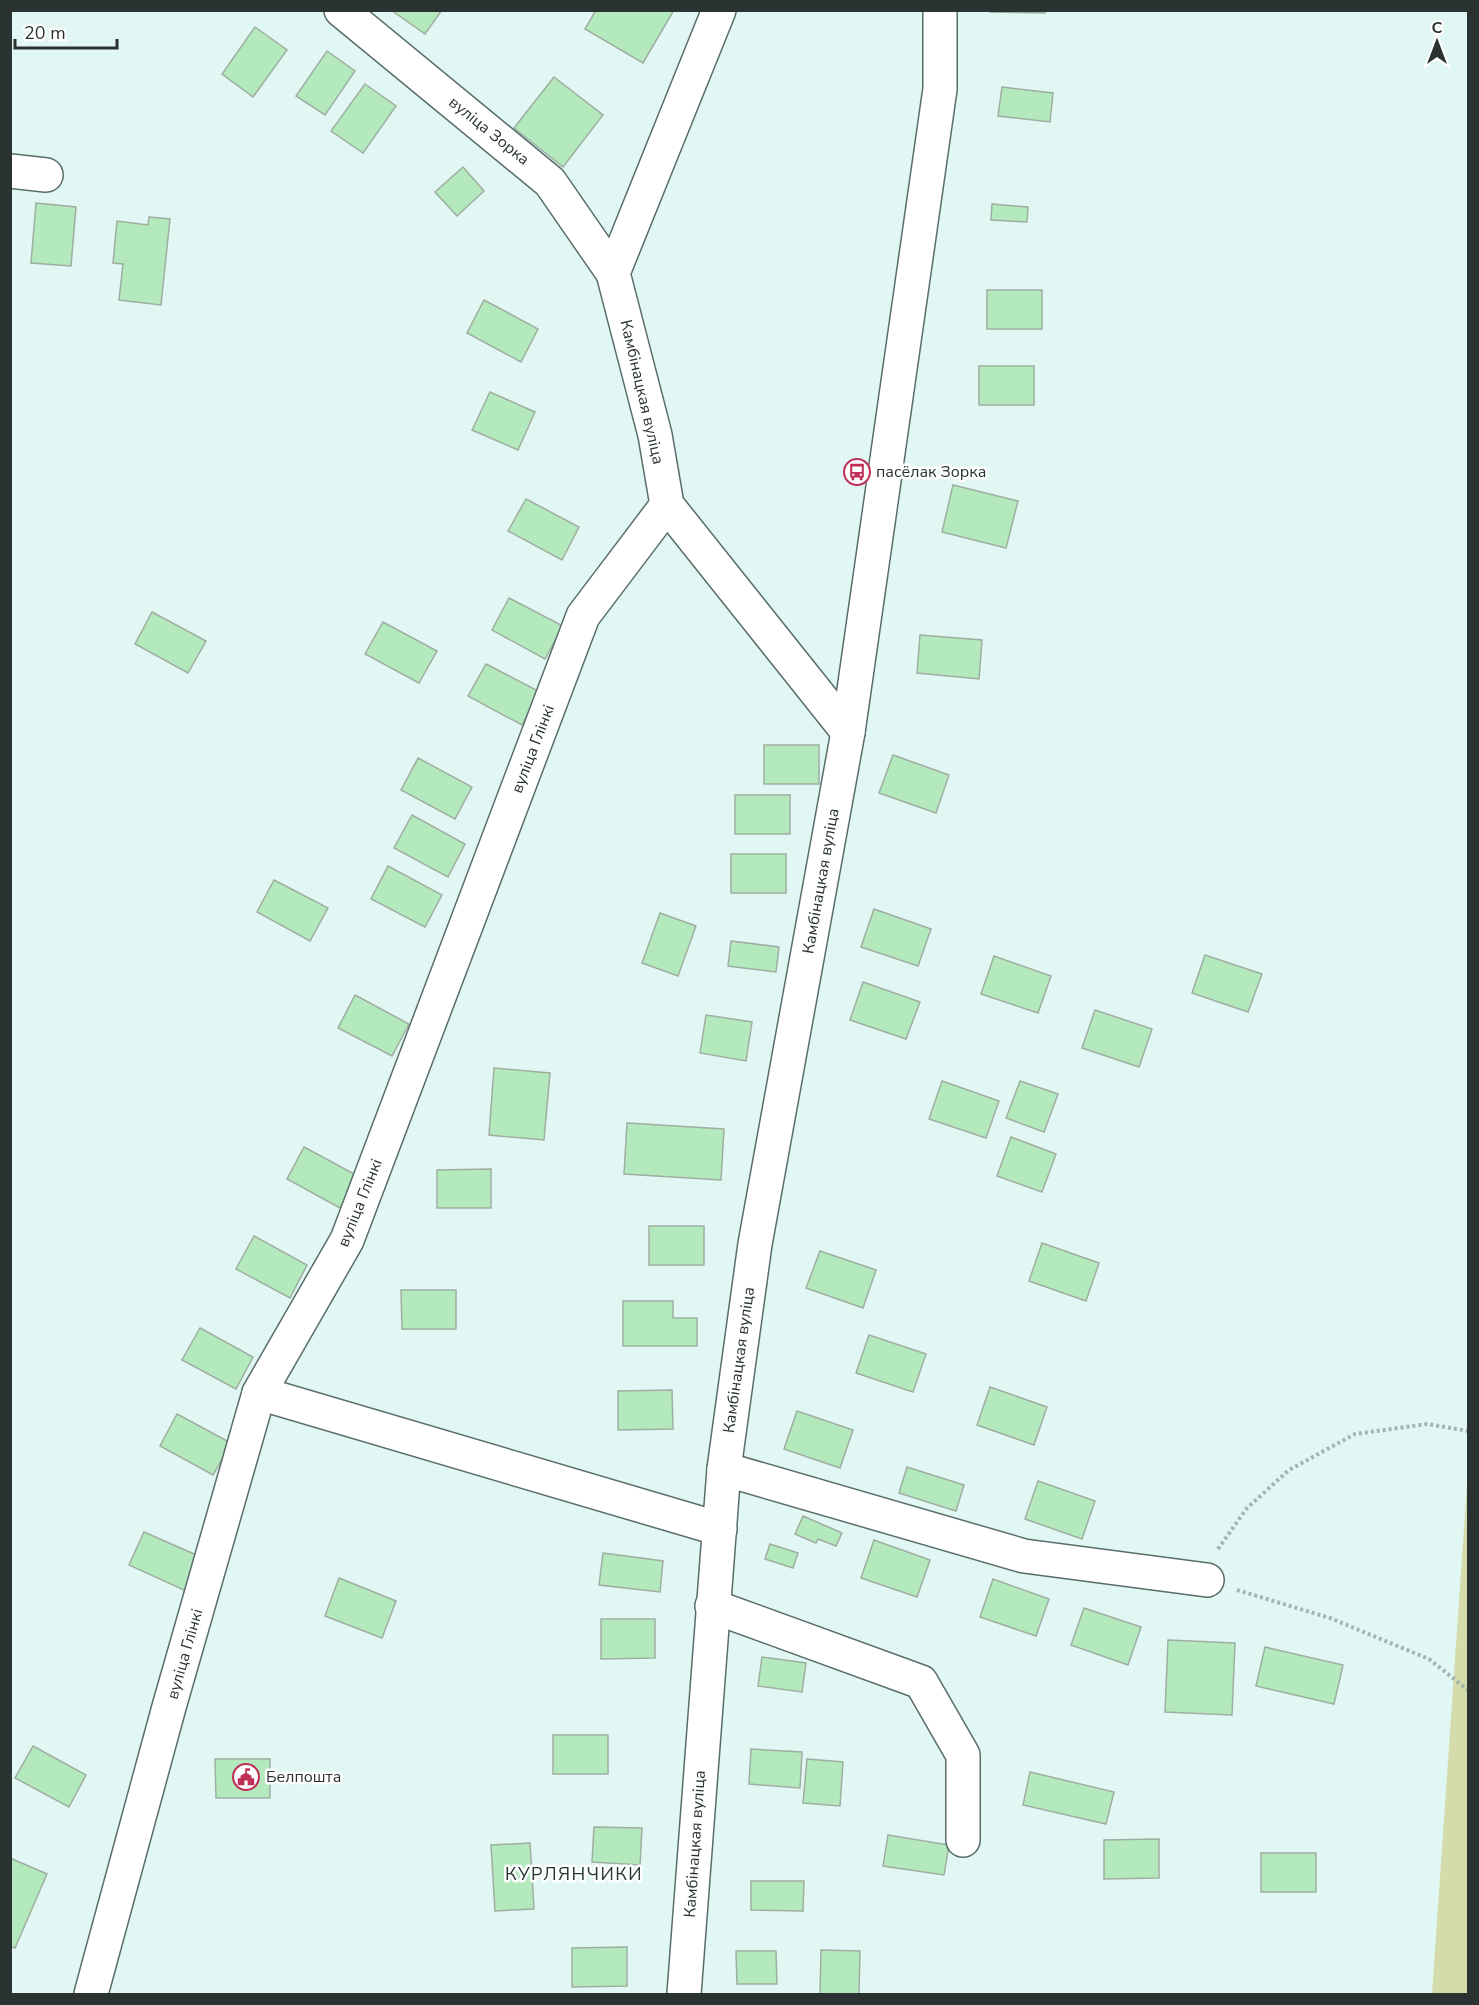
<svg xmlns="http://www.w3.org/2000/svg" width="1479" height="2005" viewBox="0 0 1479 2005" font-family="'Nunito Sans',sans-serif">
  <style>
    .green { fill: #d4dcab }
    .building { fill: #b4e9be; stroke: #9faea1; stroke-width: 1.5 }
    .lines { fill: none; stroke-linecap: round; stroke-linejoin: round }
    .minor-casing { stroke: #596d6a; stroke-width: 36 }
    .path { stroke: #a2b5b2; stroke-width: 4; stroke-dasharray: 3 3; stroke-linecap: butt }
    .minor { stroke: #fff; stroke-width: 33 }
    .labels { text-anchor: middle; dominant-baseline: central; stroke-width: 5; stroke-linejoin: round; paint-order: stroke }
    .street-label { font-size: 16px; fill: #2a3332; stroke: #fefefe }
    .poi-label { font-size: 16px; fill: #2a3332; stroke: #fefefe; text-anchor: start }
    .neighbourhood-label { font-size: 18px; letter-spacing: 1.5px; fill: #243734; stroke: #fefefe }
  </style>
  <rect width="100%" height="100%" fill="#e0f7f3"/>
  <polygon class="green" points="1468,1470 1468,1994 1432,1994"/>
  <g class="building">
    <polygon points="391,10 442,10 425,34"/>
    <polygon points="596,10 674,10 643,63 585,29"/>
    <polygon points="990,10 1045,10 1045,13 990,12"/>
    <polygon points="255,27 287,50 253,97 222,74"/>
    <polygon points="327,51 355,71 325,115 296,96"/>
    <polygon points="554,77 603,115 563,167 514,128"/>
    <polygon points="365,84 396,106 363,153 331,131"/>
    <polygon points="1002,87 1053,93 1050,122 998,116"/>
    <polygon points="463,167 484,191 457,216 435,192"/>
    <polygon points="36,203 76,207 71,266 31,263"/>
    <polygon points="992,204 1028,207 1027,222 991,220"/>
    <polygon points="149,217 170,219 161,305 119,300 123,264 113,263 117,221 148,225"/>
    <rect x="987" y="290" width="55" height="39"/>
    <polygon points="484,300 538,329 521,362 467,333"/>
    <rect x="979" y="366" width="55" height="39"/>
    <polygon points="490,392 535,412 518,450 472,430"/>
    <polygon points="953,485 1018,501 1006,548 942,532"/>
    <polygon points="526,499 579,527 562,560 508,531"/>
    <polygon points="509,598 563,626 545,659 492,630"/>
    <polygon points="152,612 206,641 188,673 135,644"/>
    <polygon points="383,622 437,651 419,683 365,654"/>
    <polygon points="920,635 982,640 979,679 917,673"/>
    <polygon points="486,664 540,692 522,725 468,696"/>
    <rect x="764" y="745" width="55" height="39"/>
    <polygon points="893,755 949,775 936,813 879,793"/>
    <polygon points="418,758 472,787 455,819 401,790"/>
    <rect x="735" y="795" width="55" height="39"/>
    <polygon points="412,815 465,844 448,877 394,848"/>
    <rect x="731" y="854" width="55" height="39"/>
    <polygon points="388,866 442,895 425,927 371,899"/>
    <polygon points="274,880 328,908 310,941 257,912"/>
    <polygon points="874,909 931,929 918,966 861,947"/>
    <polygon points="660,913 696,926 678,976 642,963"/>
    <polygon points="731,941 779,947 776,972 728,966"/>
    <polygon points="1205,955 1262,974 1248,1012 1192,993"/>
    <polygon points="994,956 1051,976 1038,1013 981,994"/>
    <polygon points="863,982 920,1002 906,1039 850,1020"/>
    <polygon points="355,995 409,1024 392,1056 338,1028"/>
    <polygon points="1095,1010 1152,1029 1139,1067 1082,1048"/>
    <polygon points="706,1015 752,1022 746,1061 700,1053"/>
    <polygon points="494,1068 550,1073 544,1140 489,1135"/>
    <polygon points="942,1081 999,1101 986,1138 929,1119"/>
    <polygon points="1020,1081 1058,1094 1044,1132 1006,1118"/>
    <polygon points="627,1123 724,1129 721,1180 624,1174"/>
    <polygon points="1011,1137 1056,1154 1042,1192 997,1176"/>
    <polygon points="304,1147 358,1176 340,1208 287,1179"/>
    <polygon points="491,1169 491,1208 437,1208 437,1170"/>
    <rect x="649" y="1226" width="55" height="39"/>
    <polygon points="254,1236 307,1265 290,1298 236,1269"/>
    <polygon points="1042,1243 1099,1263 1086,1301 1029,1281"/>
    <polygon points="820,1251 876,1270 863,1308 806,1288"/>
    <polygon points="401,1290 456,1290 456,1329 402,1329"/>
    <polygon points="623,1301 673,1301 673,1318 697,1318 697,1346 623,1346"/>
    <polygon points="200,1328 253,1357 236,1389 182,1360"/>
    <polygon points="869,1335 926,1354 913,1392 856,1373"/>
    <polygon points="990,1387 1047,1407 1034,1445 977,1425"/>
    <polygon points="672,1390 673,1429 618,1430 618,1391"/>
    <polygon points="797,1411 853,1430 840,1468 784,1449"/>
    <polygon points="177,1414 231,1443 213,1475 160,1446"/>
    <polygon points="907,1467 964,1485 956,1511 899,1493"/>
    <polygon points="1038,1481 1095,1501 1082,1539 1025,1519"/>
    <polygon points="803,1516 842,1533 836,1546 818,1539 816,1543 795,1534"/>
    <polygon points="144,1532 201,1557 186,1591 129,1565"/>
    <polygon points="874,1540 930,1560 917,1597 861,1578"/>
    <polygon points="770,1544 798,1553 793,1568 765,1559"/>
    <polygon points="603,1553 663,1561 660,1592 599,1585"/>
    <polygon points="339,1578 396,1601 382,1638 325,1616"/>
    <polygon points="993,1579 1049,1599 1036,1636 980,1617"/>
    <polygon points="1084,1608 1141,1627 1128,1665 1071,1645"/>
    <polygon points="601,1619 655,1619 655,1658 601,1659"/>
    <polygon points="1168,1640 1235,1643 1232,1715 1165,1712"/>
    <polygon points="1265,1647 1343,1665 1334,1704 1256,1686"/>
    <polygon points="762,1657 806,1663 802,1692 758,1686"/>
    <rect x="553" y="1735" width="55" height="39"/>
    <polygon points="33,1746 86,1775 69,1807 15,1778"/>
    <polygon points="751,1749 802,1752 800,1788 749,1784"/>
    <polygon points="215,1759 270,1759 270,1798 216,1798"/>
    <polygon points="807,1759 843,1762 840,1806 803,1803"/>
    <polygon points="1030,1772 1114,1792 1106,1824 1023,1805"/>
    <polygon points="594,1827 642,1828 640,1865 592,1862"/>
    <polygon points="888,1835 949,1845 944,1875 883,1866"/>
    <polygon points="1159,1839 1159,1878 1104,1879 1104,1840"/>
    <polygon points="530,1843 534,1909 495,1911 491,1845"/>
    <rect x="1261" y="1853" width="55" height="39"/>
    <polygon points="10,1858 47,1874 15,1948 10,1946"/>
    <polygon points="751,1881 804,1881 803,1911 751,1910"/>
    <polygon points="627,1947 627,1986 572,1987 572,1948"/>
    <polygon points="821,1950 860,1951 859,1994 820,1994"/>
    <polygon points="736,1951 776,1951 777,1984 737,1984"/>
  </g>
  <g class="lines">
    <defs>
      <g id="minor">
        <polyline points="341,10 550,182 613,273"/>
        <polyline points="719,10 613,273 655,435 667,505 848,732"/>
        <polyline points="10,171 46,175"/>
        <polyline points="259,1393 720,1529"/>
        <polyline points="724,1469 1024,1556 1207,1580"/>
        <polyline points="712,1606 921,1682 963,1755 963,1840"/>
        <polyline points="91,1994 169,1707 259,1393 347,1240 583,616 667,505"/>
        <polyline points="684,1994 724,1469 755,1244 848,732 940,89 940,10"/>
      </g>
    </defs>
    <use href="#minor" class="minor-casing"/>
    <g class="path">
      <polyline points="1218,1549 1247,1508 1289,1470 1355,1434 1427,1424 1468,1431"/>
      <polyline points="1237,1590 1330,1618 1429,1659 1468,1690"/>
    </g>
    <use href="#minor" class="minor"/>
  </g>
  <defs>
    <symbol id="bus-ring" viewBox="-11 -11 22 22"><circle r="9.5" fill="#fefefe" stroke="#c03056" stroke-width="1.5"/><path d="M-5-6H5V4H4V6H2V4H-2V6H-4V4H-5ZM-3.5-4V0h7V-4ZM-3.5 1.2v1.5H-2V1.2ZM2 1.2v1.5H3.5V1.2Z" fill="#c03056"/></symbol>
    <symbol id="civic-ring" viewBox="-11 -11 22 22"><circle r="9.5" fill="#fefefe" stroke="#c03056" stroke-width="1.5"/><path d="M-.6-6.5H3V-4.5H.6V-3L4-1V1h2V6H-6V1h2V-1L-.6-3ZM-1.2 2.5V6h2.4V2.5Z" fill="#c03056"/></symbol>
  </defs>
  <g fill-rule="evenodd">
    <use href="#bus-ring" x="842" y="457" width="30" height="30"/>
    <use href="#civic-ring" x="231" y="1762" width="30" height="30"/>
  </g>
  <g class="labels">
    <g class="street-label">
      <text transform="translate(489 131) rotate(39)">вуліца Зорка</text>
      <text transform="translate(642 392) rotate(77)">Камбінацкая вуліца</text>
      <text transform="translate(533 749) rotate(-69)">вуліца Глінкі</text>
      <text transform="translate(821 881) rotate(-80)">Камбінацкая вуліца</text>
      <text transform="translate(360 1203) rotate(-68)">вуліца Глінкі</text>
      <text transform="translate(739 1360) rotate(-82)">Камбінацкая вуліца</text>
      <text transform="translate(185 1654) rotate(-74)">вуліца Глінкі</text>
      <text transform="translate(695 1844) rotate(-86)">Камбінацкая вуліца</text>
    </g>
    <g class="poi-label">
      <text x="876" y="472">пасёлак Зорка</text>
      <text x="266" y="1777">Белпошта</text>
    </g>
    <g class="neighbourhood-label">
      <text x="574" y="1874">КУРЛЯНЧИКИ</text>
    </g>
  </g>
  <rect width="1479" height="2005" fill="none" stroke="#2a3332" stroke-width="24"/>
  <g transform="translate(1437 42)" stroke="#fefefe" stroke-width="4.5" paint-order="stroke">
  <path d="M0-4.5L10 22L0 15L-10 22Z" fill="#2a3332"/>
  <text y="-9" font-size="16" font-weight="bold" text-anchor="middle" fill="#2a3332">С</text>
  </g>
  <path d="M15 39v9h102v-9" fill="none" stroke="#2a3332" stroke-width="3"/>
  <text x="24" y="39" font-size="18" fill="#2a3332" stroke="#fefefe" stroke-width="4.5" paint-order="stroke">20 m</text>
</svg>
